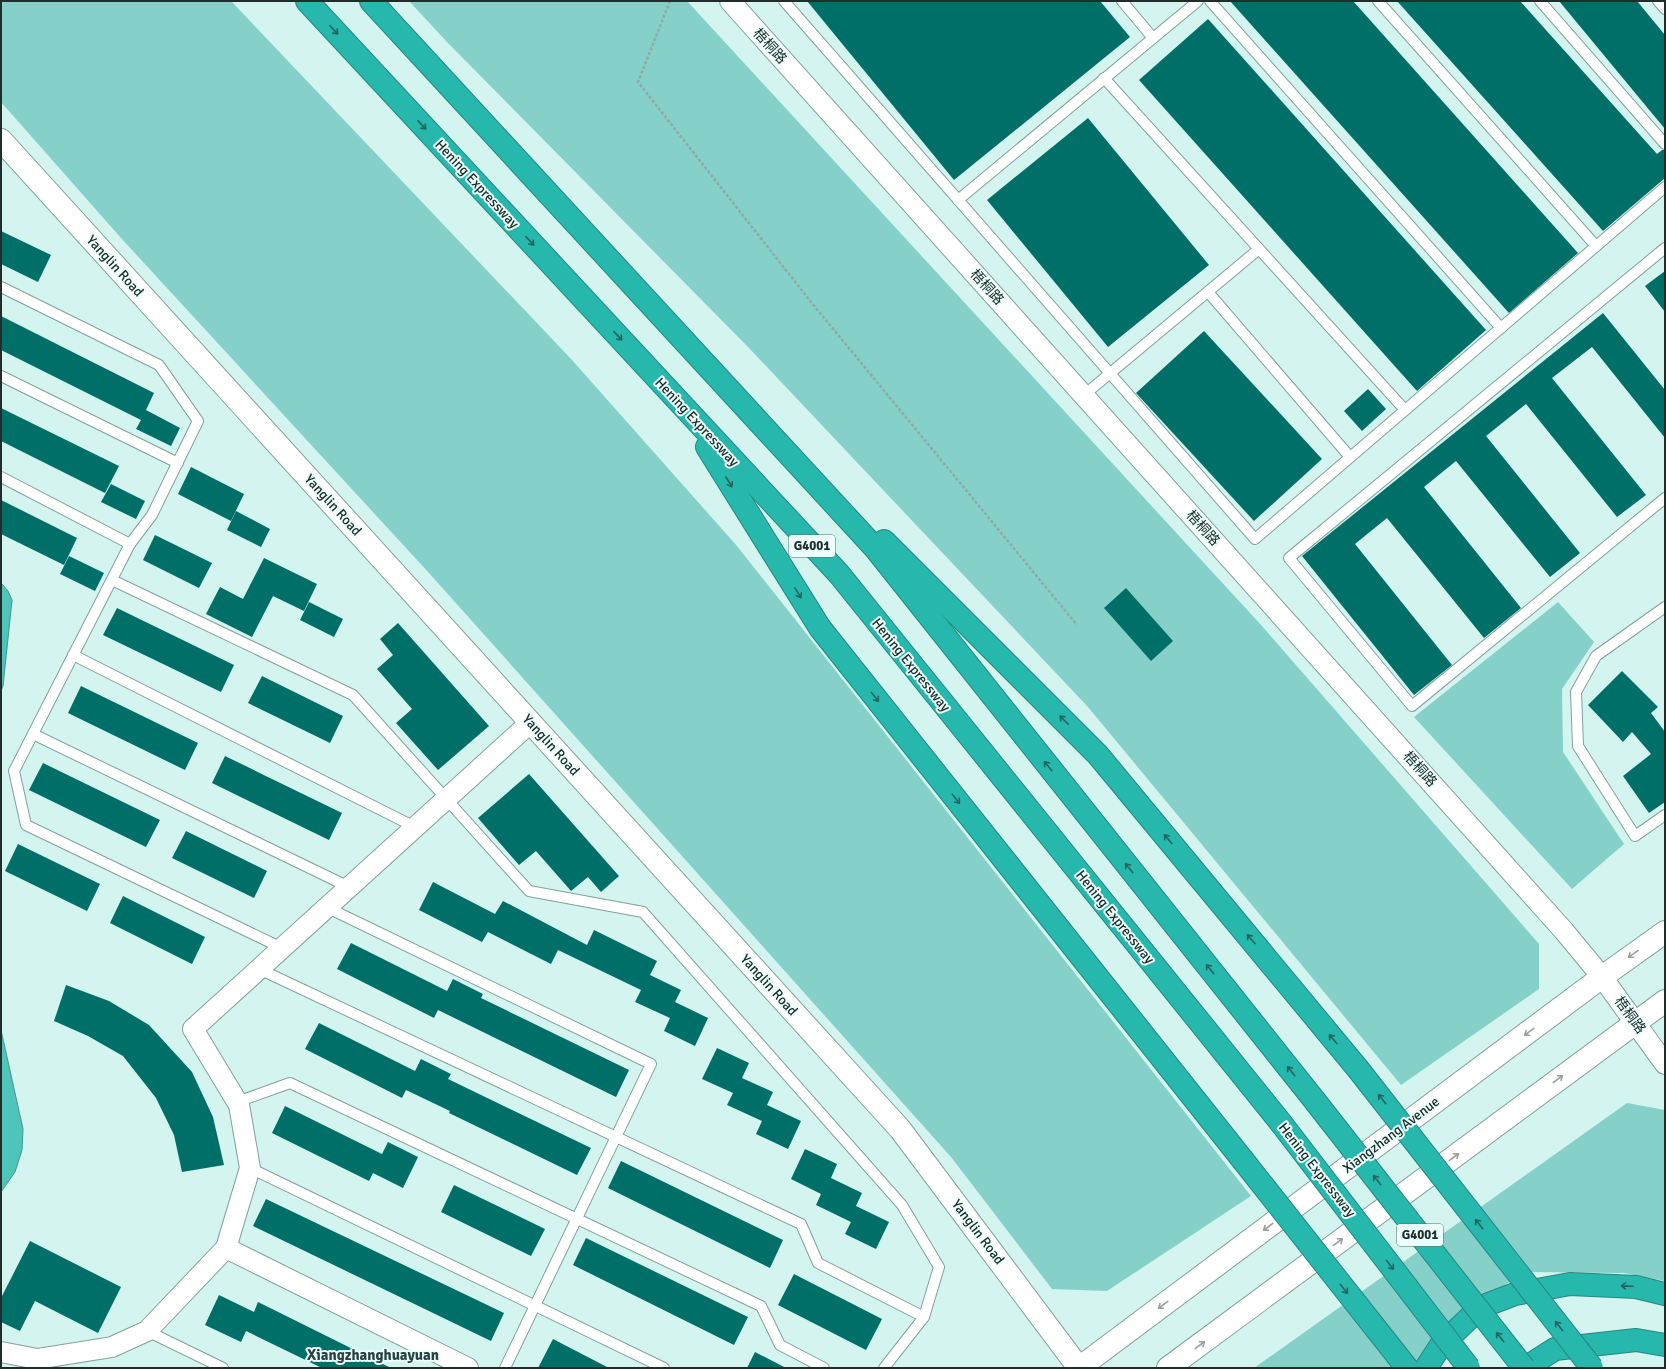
<svg xmlns="http://www.w3.org/2000/svg" width="1666" height="1369" viewBox="0 0 1666 1369" font-family="Signika,'Noto Sans SC',sans-serif">
  <style>
    .grass { fill: #85d1c9 }
    .water { fill: #4fc5ba; stroke: #41978f }
    .building { fill: #006f68 }
    .lines { fill: none; stroke-linecap: round; stroke-linejoin: round }
    .service-casing { stroke: #83a19e; stroke-width: 12 }
    .minor-casing { stroke: #83a19e; stroke-width: 22 }
    .tertiary-casing { stroke: #83a19e; stroke-width: 24 }
    .secondary-casing { stroke: #83a19e; stroke-width: 24 }
    .motorway-casing { stroke: #258780; stroke-width: 24 }
    .path { stroke: #8fa9a5; stroke-width: 2.5; stroke-dasharray: 3 2; stroke-linecap: butt }
    .service { stroke: #fff; stroke-width: 10 }
    .minor { stroke: #fff; stroke-width: 20 }
    .tertiary { stroke: #fff; stroke-width: 22 }
    .secondary { stroke: #fff; stroke-width: 22 }
    .motorway { stroke: #27b8ad; stroke-width: 22 }
    .motorway-bridge-casing { stroke: #258780; stroke-width: 24; stroke-linecap: butt }
    .motorway-bridge { stroke: #27b8ad; stroke-width: 22 }
    .oneway { stroke: #23655f }
    .oneway2 { stroke: #9ba0a0 }
    .labels { text-anchor: middle; dominant-baseline: central; stroke-width: 4; stroke-linejoin: round; paint-order: stroke }
    .shield { fill: #eafefb; stroke: #5d6c69; stroke-width: 1 }
    .shield-label { font-size: 13px; font-weight: bold; fill: #202d2b }
    .street-label { font-size: 14px; fill: #202d2b; stroke: #eafefb }
    .neighbourhood-label { font-size: 15px; font-weight: bold; fill: #274240; stroke: #eafefb }
  </style>
  <rect width="100%" height="100%" fill="#d3f4ef"/>
  <g class="grass">
    <polygon points="1,1 231,1 572,360 737,546 1251,1196 1107,1291 1052,1289 951,1157 429,573 121,238 1,102"/>
    <polygon points="409,1 687,1 1262,626 1539,944 1539,989 1401,1085 1088,707 749,348 447,42"/>
    <polygon points="1558,602 1594,642 1562,689 1563,752 1624,844 1572,889 1414,717"/>
    <polygon points="1627,1103 1665,1110 1665,1281 1624,1273 1526,1272 1454,1316 1413,1368 1254,1368"/>
  </g>
  <g class="water">
    <polygon points="1,583 8,591 12,600 3,686 1,691"/>
    <polygon points="1,1030 23,1129 22,1150 15,1172 1,1192"/>
  </g>
  <g class="building">
    <polygon points="807,1 1100,1 1130,37 954,180"/>
    <polygon points="1230,1 1353,1 1578,253 1509,313"/>
    <polygon points="1397,1 1520,1 1657,154 1662,150 1665,150 1665,178 1603,231"/>
    <polygon points="1559,1 1637,1 1665,35 1665,129"/>
    <polygon points="1208,19 1486,330 1417,391 1139,80"/>
    <polygon points="1088,118 1209,265 1108,347 987,200"/>
    <polygon points="1,231 51,255 38,282 1,264"/>
    <polygon points="1665,271 1665,312 1645,286"/>
    <polygon points="1603,313 1665,390 1665,438 1592,347 1552,378 1646,495 1617,517 1526,404 1486,436 1580,553 1550,577 1456,461 1424,487 1521,608 1484,638 1387,518 1355,544 1452,665 1414,695 1302,556"/>
    <polygon points="1,316 154,393 146,410 180,428 171,446 136,429 141,420 1,350"/>
    <polygon points="1204,331 1322,459 1254,521 1136,393"/>
    <polygon points="1368,389 1386,409 1362,431 1344,411"/>
    <polygon points="1,408 119,466 105,493 1,441"/>
    <polygon points="191,467 244,494 231,521 178,494"/>
    <polygon points="111,484 145,501 136,519 101,502"/>
    <polygon points="1,500 77,538 64,565 1,534"/>
    <polygon points="236,511 270,529 261,547 227,530"/>
    <polygon points="155,535 212,563 199,588 143,560"/>
    <polygon points="69,556 104,573 95,591 60,574"/>
    <polygon points="264,558 317,584 304,611 273,596 252,637 206,614 220,587 243,599"/>
    <polygon points="1126,588 1173,641 1151,661 1104,608"/>
    <polygon points="309,602 343,619 334,637 300,620"/>
    <polygon points="117,608 234,665 221,692 103,635"/>
    <polygon points="398,623 489,726 438,770 396,723 412,709 377,669 393,655 380,639"/>
    <polygon points="1622,671 1658,707 1651,713 1665,732 1665,802 1649,813 1623,776 1651,754 1632,732 1623,742 1588,705"/>
    <polygon points="262,676 343,716 330,743 248,703"/>
    <polygon points="81,686 198,743 185,770 68,713"/>
    <polygon points="225,756 342,813 329,840 212,783"/>
    <polygon points="43,763 160,820 146,847 29,790"/>
    <polygon points="529,774 619,876 601,892 588,877 571,891 536,851 519,865 478,818"/>
    <polygon points="186,831 267,871 254,898 172,858"/>
    <polygon points="18,844 100,884 87,911 5,871"/>
    <polygon points="433,882 495,914 503,901 587,945 594,930 657,961 650,975 681,990 675,1002 708,1018 695,1046 664,1031 670,1018 635,1002 641,990 558,950 551,964 488,932 482,942 419,910"/>
    <polygon points="123,896 205,937 192,964 110,923"/>
    <polygon points="351,943 447,991 453,979 483,994 481,998 629,1070 616,1097 438,1010 434,1018 337,969"/>
    <polygon points="66,985 109,1001 149,1025 192,1072 213,1117 224,1165 182,1172 174,1135 156,1098 123,1056 88,1036 54,1021"/>
    <polygon points="319,1023 415,1071 421,1059 451,1074 448,1079 591,1148 577,1175 449,1113 450,1111 406,1090 402,1098 305,1049"/>
    <polygon points="717,1048 749,1063 742,1078 773,1092 767,1105 801,1121 788,1149 756,1134 762,1121 727,1105 733,1093 702,1079"/>
    <polygon points="285,1106 382,1154 388,1142 418,1157 403,1188 373,1173 369,1181 272,1133"/>
    <polygon points="805,1149 837,1164 831,1178 862,1193 856,1206 889,1222 876,1249 845,1234 851,1222 816,1205 821,1194 791,1179"/>
    <polygon points="621,1161 783,1240 770,1268 608,1188"/>
    <polygon points="454,1185 545,1229 531,1256 441,1212"/>
    <polygon points="266,1199 504,1313 491,1341 253,1226"/>
    <polygon points="586,1238 748,1317 734,1345 573,1265"/>
    <polygon points="30,1241 121,1287 98,1333 35,1301 20,1331 1,1322 1,1298"/>
    <polygon points="794,1274 882,1319 866,1350 778,1305"/>
    <polygon points="219,1295 254,1312 258,1302 391,1368 322,1368 246,1331 241,1342 205,1325"/>
    <polygon points="553,1339 609,1368 538,1368"/>
    <polygon points="755,1352 786,1368 747,1368"/>
  </g>
  <g class="lines">
    <defs>
      <g id="service">
        <polyline points="784,1 1255,539 1665,187"/>
        <polyline points="1122,1 1153,38"/>
        <polyline points="1210,1 1501,328"/>
        <polyline points="1378,1 1596,246"/>
        <polyline points="1540,1 1665,144"/>
        <polyline points="1658,1 1665,9"/>
        <polyline points="1104,78 1405,410"/>
        <polyline points="958,200 1198,1"/>
        <polyline points="1665,248 1289,558 1412,706 1665,498"/>
        <polyline points="1,287 159,365 198,421 152,515 130,544"/>
        <polyline points="1208,292 1350,457"/>
        <polyline points="1,376 178,463"/>
        <polyline points="1084,395 1259,249"/>
        <polyline points="1,477 130,544 14,771 26,825 282,948"/>
        <polyline points="112,580 353,695 529,891 643,912 902,1205 939,1267 924,1317 884,1368"/>
        <polyline points="1665,607 1596,656 1576,692 1578,746 1635,836 1665,815"/>
        <polyline points="73,655 415,827"/>
        <polyline points="33,734 349,887"/>
        <polyline points="326,907 651,1064 505,1368"/>
        <polyline points="259,969 801,1224 818,1263 924,1317"/>
        <polyline points="237,1102 290,1083 761,1306 780,1345 824,1368"/>
        <polyline points="250,1168 664,1368"/>
        <polyline points="147,1331 223,1368"/>
      </g>
      <g id="minor">
        <polyline points="730,1 1564,931 1602,977 1665,1064"/>
        <polyline points="226,1248 468,1368"/>
        <polyline points="1,1352 37,1359 112,1347 147,1331 226,1248 250,1168 239,1105 193,1029 531,722"/>
      </g>
      <polyline id="tertiary" points="1,140 900,1129 1079,1368"/>
      <g id="secondary">
        <polyline points="1079,1368 1602,977 1665,932"/>
        <polyline points="1168,1368 1665,1001"/>
      </g>
      <g id="motorway">
        <polyline points="307,1 839,574 1281,1123"/>
        <polyline points="371,1 875,548 1315,1101"/>
        <polyline points="707,447 820,628 1242,1159"/>
        <polyline points="884,541 1098,755 1358,1069"/>
        <polyline points="1426,1368 1441,1345 1481,1307 1515,1294 1570,1284 1636,1287 1665,1294"/>
        <polyline points="1525,1368 1555,1349 1636,1340 1665,1345"/>
      </g>
    </defs>
    <use href="#service" class="service-casing"/>
    <use href="#minor" class="minor-casing"/>
    <use href="#tertiary" class="tertiary-casing"/>
    <use href="#secondary" class="secondary-casing"/>
    <use href="#motorway" class="motorway-casing"/>
    <polyline class="path" points="670,1 638,82 811,302 1077,625"/>
    <use href="#service" class="service"/>
    <use href="#minor" class="minor"/>
    <use href="#tertiary" class="tertiary"/>
    <use href="#secondary" class="secondary"/>
    <use href="#motorway" class="motorway"/>
    <defs>
      <g id="motorway-bridge">
        <polyline points="1358,1069 1592,1368"/>
        <polyline points="1315,1101 1524,1368"/>
        <polyline points="1281,1123 1469,1368"/>
        <polyline points="1242,1159 1407,1368"/>
      </g>
    </defs>
    <use href="#motorway-bridge" class="motorway-bridge-casing"/>
    <use href="#motorway-bridge" class="motorway-bridge"/>
  </g>
  <defs><path id="oneway-shaft" d="M-6 0H5M1.5-3L5.5 0L1.5 3" fill="none" stroke-width="1.6" stroke-linecap="round" stroke-linejoin="round"/></defs>
  <g class="oneway">
    <use href="#oneway-shaft" transform="translate(334 30) rotate(47)"/>
    <use href="#oneway-shaft" transform="translate(422 125) rotate(47)"/>
    <use href="#oneway-shaft" transform="translate(530 241) rotate(47)"/>
    <use href="#oneway-shaft" transform="translate(618 336) rotate(47)"/>
    <use href="#oneway-shaft" transform="translate(729 482) rotate(58)"/>
    <use href="#oneway-shaft" transform="translate(798 593) rotate(58)"/>
    <use href="#oneway-shaft" transform="translate(875 697) rotate(52)"/>
    <use href="#oneway-shaft" transform="translate(1064 720) rotate(-135)"/>
    <use href="#oneway-shaft" transform="translate(1048 766) rotate(-129)"/>
    <use href="#oneway-shaft" transform="translate(956 799) rotate(52)"/>
    <use href="#oneway-shaft" transform="translate(1168 839) rotate(-130)"/>
    <use href="#oneway-shaft" transform="translate(1129 868) rotate(-129)"/>
    <use href="#oneway-shaft" transform="translate(1251 939) rotate(-130)"/>
    <use href="#oneway-shaft" transform="translate(1210 969) rotate(-129)"/>
    <use href="#oneway-shaft" transform="translate(1333 1039) rotate(-130)"/>
    <use href="#oneway-shaft" transform="translate(1291 1071) rotate(-129)"/>
    <use href="#oneway-shaft" transform="translate(1382 1099) rotate(-128)"/>
    <use href="#oneway-shaft" transform="translate(1377 1180) rotate(-128)"/>
    <use href="#oneway-shaft" transform="translate(1479 1224) rotate(-128)"/>
    <use href="#oneway-shaft" transform="translate(1390 1265) rotate(52)"/>
    <use href="#oneway-shaft" transform="translate(1627 1286) rotate(-178)"/>
    <use href="#oneway-shaft" transform="translate(1344 1289) rotate(52)"/>
    <use href="#oneway-shaft" transform="translate(1559 1326) rotate(-128)"/>
    <use href="#oneway-shaft" transform="translate(1500 1337) rotate(-128)"/>
  </g>
  <g class="oneway2">
    <use href="#oneway-shaft" transform="translate(1633 954) rotate(145)"/>
    <use href="#oneway-shaft" transform="translate(1529 1032) rotate(143)"/>
    <use href="#oneway-shaft" transform="translate(1558 1079) rotate(-37)"/>
    <use href="#oneway-shaft" transform="translate(1454 1157) rotate(-37)"/>
    <use href="#oneway-shaft" transform="translate(1268 1227) rotate(143)"/>
    <use href="#oneway-shaft" transform="translate(1338 1242) rotate(-37)"/>
    <use href="#oneway-shaft" transform="translate(1163 1305) rotate(143)"/>
    <use href="#oneway-shaft" transform="translate(1200 1345) rotate(-37)"/>
  </g>
  <g class="labels">
    <g class="shield">
      <rect x="789" y="535" width="46" height="22" rx="3"/>
      <rect x="1397" y="1224" width="46" height="22" rx="3"/>
    </g>
    <g class="shield-label">
      <text x="812" y="546">G4001</text>
      <text x="1420" y="1235">G4001</text>
    </g>
    <g class="street-label">
      <text transform="translate(770 46) rotate(48)">梧桐路</text>
      <text transform="translate(477 184) rotate(47)">Hening Expressway</text>
      <text transform="translate(115 266) rotate(48)">Yanglin Road</text>
      <text transform="translate(987 287) rotate(48)">梧桐路</text>
      <text transform="translate(697 422) rotate(47)">Hening Expressway</text>
      <text transform="translate(333 505) rotate(48)">Yanglin Road</text>
      <text transform="translate(1203 528) rotate(48)">梧桐路</text>
      <text transform="translate(911 665) rotate(51)">Hening Expressway</text>
      <text transform="translate(551 745) rotate(48)">Yanglin Road</text>
      <text transform="translate(1420 769) rotate(48)">梧桐路</text>
      <text transform="translate(1115 917) rotate(51)">Hening Expressway</text>
      <text transform="translate(769 985) rotate(48)">Yanglin Road</text>
      <text transform="translate(1630 1015) rotate(54)">梧桐路</text>
      <text transform="translate(1391 1135) rotate(-37)">Xiangzhang Avenue</text>
      <text transform="translate(1317 1170) rotate(52)">Hening Expressway</text>
      <text transform="translate(978 1232) rotate(53)">Yanglin Road</text>
    </g>
    <g class="neighbourhood-label">
      <text x="373" y="1355">Xiangzhanghuayuan</text>
    </g>
  </g>
  <rect width="1666" height="1369" fill="none" stroke="#202d2b" stroke-width="4"/>
</svg>
